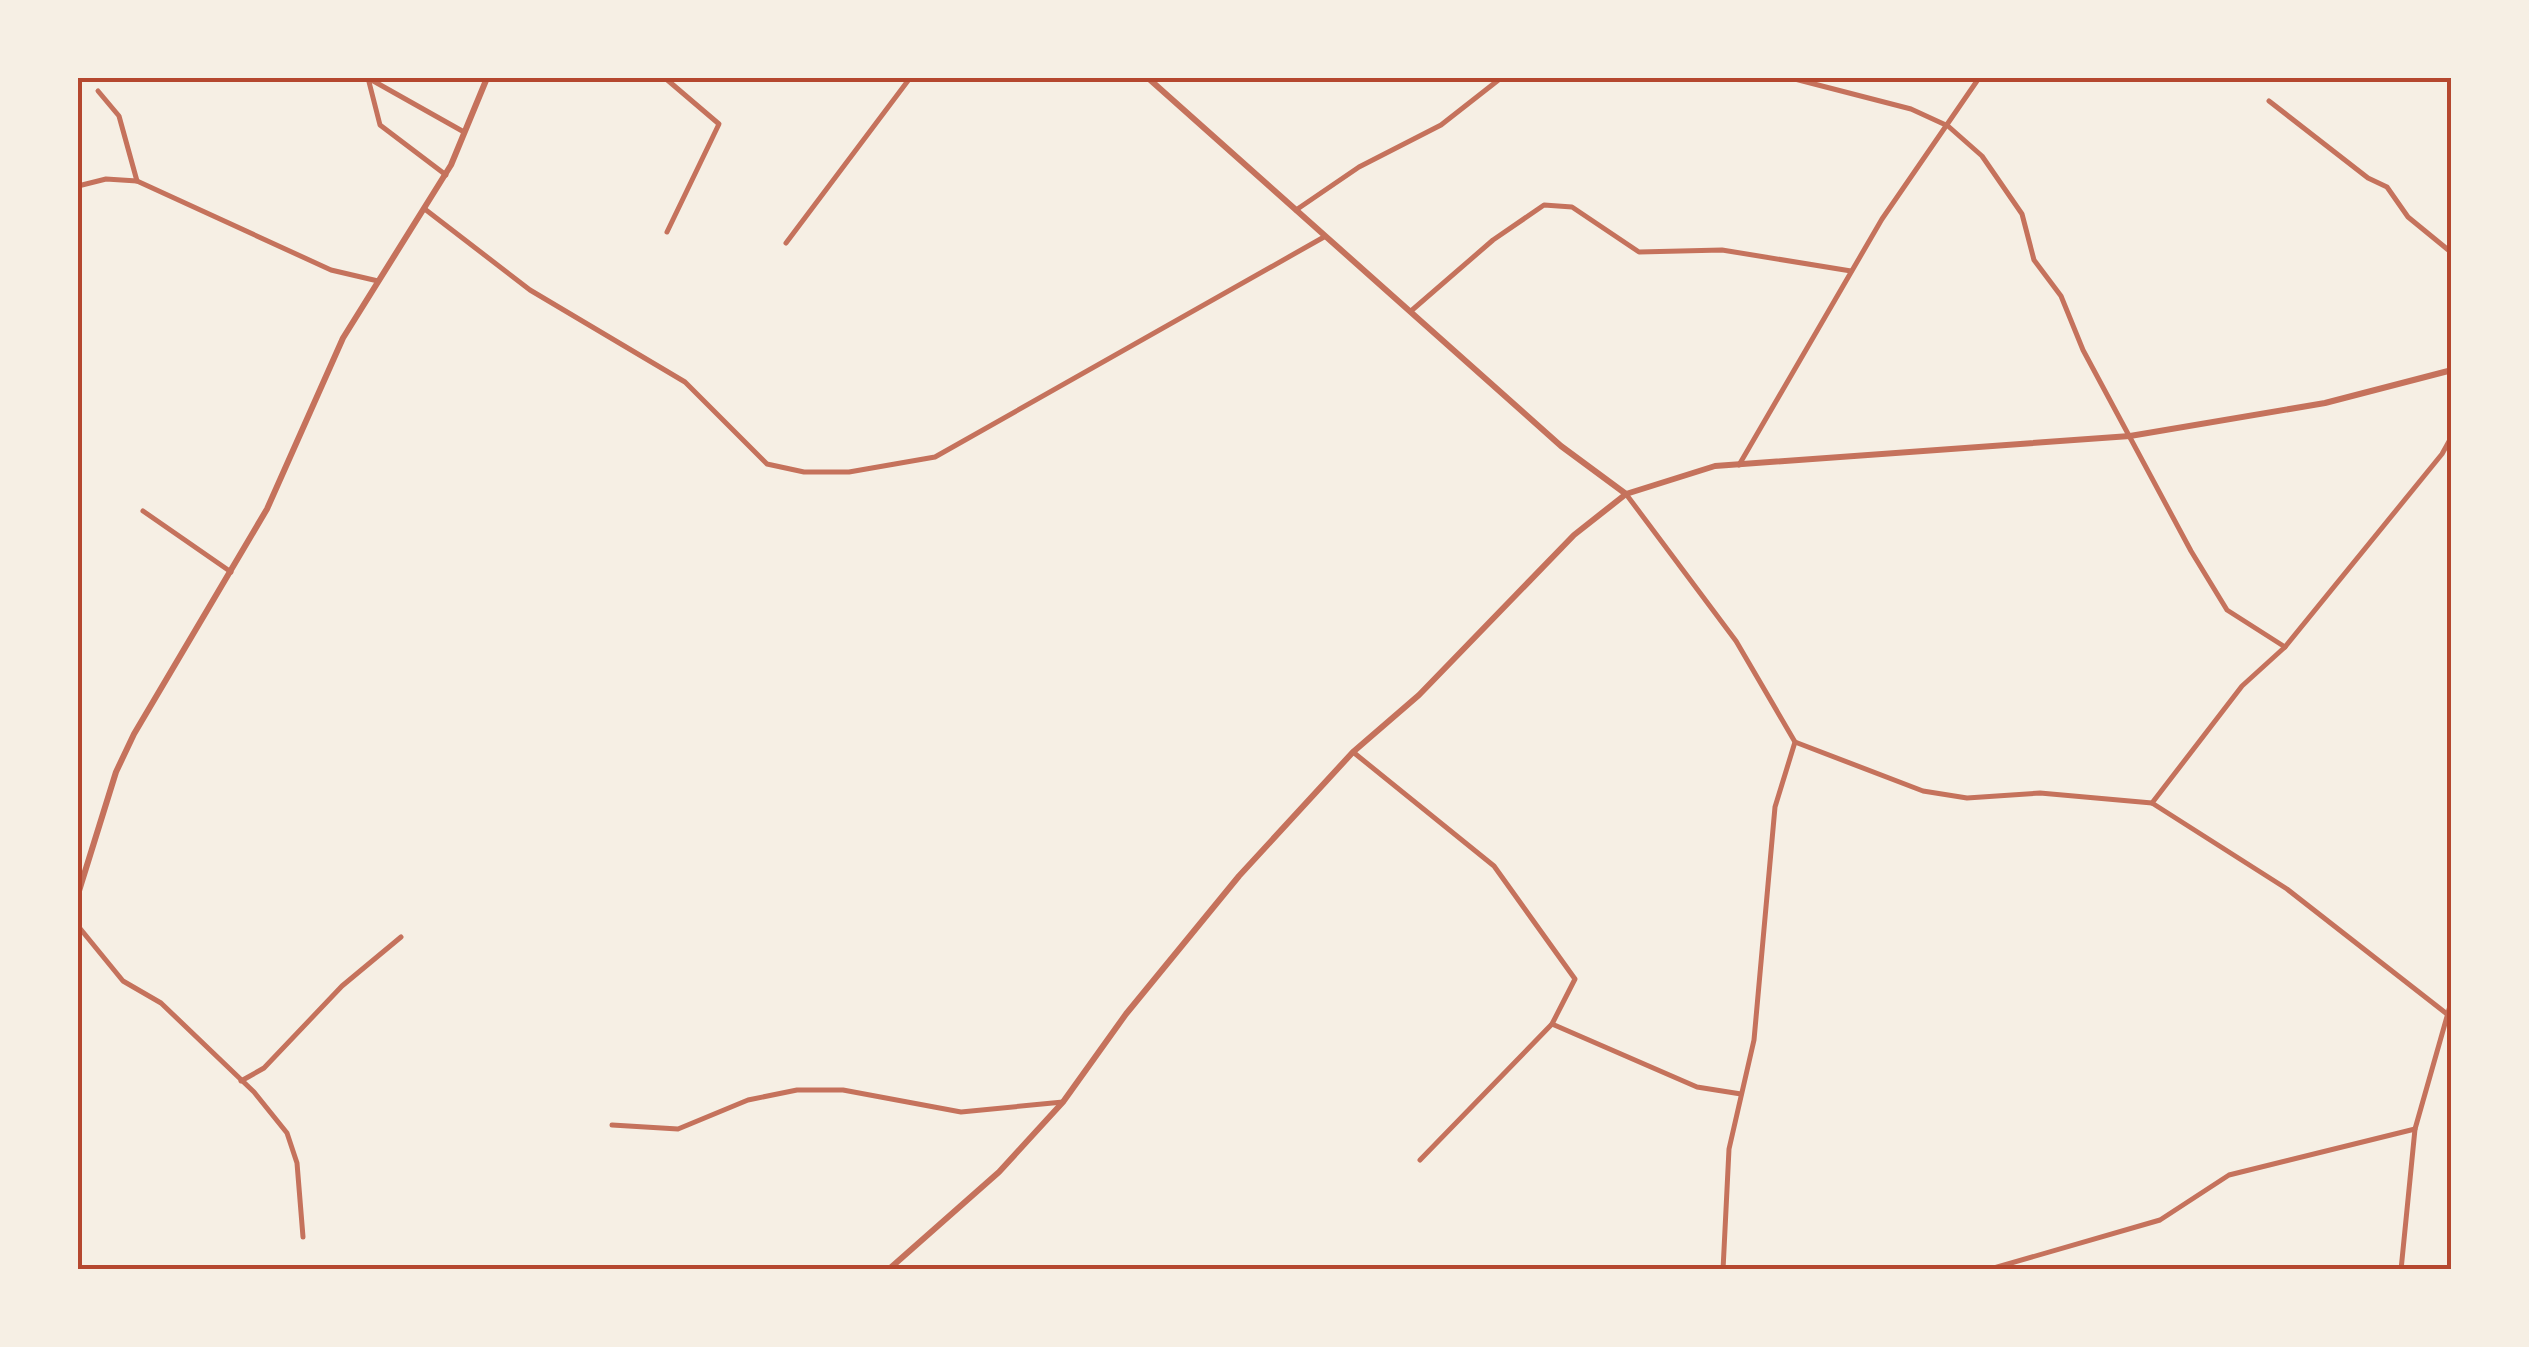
<svg xmlns="http://www.w3.org/2000/svg" width="2529" height="1347" viewBox="0 0 2529 1347" font-family="'Fira Sans Condensed',sans-serif">
  <style>
    .lines { fill: none; stroke-linecap: round; stroke-linejoin: round }
    .minor { stroke: #c5725c; stroke-width: 5 }
    .tertiary { stroke: #c5725c; stroke-width: 6 }
    .neatline { fill: none; stroke: #b5482f; stroke-width: 4 }
  </style>
  <rect width="100%" height="100%" fill="#f6efe4"/>
  <g class="lines">
    <g class="minor">
      <polyline points="665,78 719,124 667,232"/>
      <polyline points="1791,78 1911,109 1948,126 1982,156 2022,214 2034,260 2061,296 2083,350 2191,551 2227,610 2285,647"/>
      <polyline points="98,91 119,116 137,181"/>
      <polyline points="2269,101 2368,178 2387,187 2408,217 2452,253"/>
      <polyline points="446,175 380,125 368,78 464,132"/>
      <polyline points="78,186 106,179 137,181 331,270 378,281"/>
      <polyline points="426,210 530,290 685,382 767,464 804,472 849,472 935,457 1324,237"/>
      <polyline points="1296,210 1359,167 1441,125 1501,78"/>
      <polyline points="786,243 910,78"/>
      <polyline points="1411,311 1493,240 1544,205 1572,207 1639,252 1722,250 1851,271"/>
      <polyline points="1739,465 1882,219 1979,78"/>
      <polyline points="1626,494 1736,641 1795,742 1923,791 1967,798 2040,793 2152,803 2287,889 2447,1014"/>
      <polyline points="143,511 231,572"/>
      <polyline points="1353,752 1494,866 1575,979 1552,1024 1420,1160"/>
      <polyline points="2152,803 2242,686 2285,647 2442,454 2452,436"/>
      <polyline points="78,926 123,981 161,1003 254,1092 287,1133 297,1163 303,1237"/>
      <polyline points="1552,1024 1697,1087 1741,1094"/>
      <polyline points="241,1081 264,1068 342,986 401,937"/>
      <polyline points="612,1125 678,1129 748,1100 797,1090 843,1090 961,1112 1063,1102"/>
      <polyline points="1723,1270 1729,1149 1754,1040 1775,807 1795,742"/>
      <polyline points="1987,1270 2160,1220 2229,1175 2415,1129"/>
      <polyline points="2401,1270 2415,1129 2452,999"/>
    </g>
    <g class="tertiary">
      <polyline points="1148,78 1561,446 1626,494"/>
      <polyline points="78,894 116,772 134,734 267,509 343,338 451,165 487,78"/>
      <polyline points="888,1270 999,1172 1063,1102 1126,1014 1239,876 1353,752 1419,695 1574,535 1626,494 1715,466 2130,436 2325,403 2452,370"/>
    </g>
  </g>
  <rect width="2529" height="1347" fill="none" stroke="#f6efe4" stroke-width="160"/>
  <rect x="80" y="80" width="2369" height="1187" class="neatline"/>
</svg>
